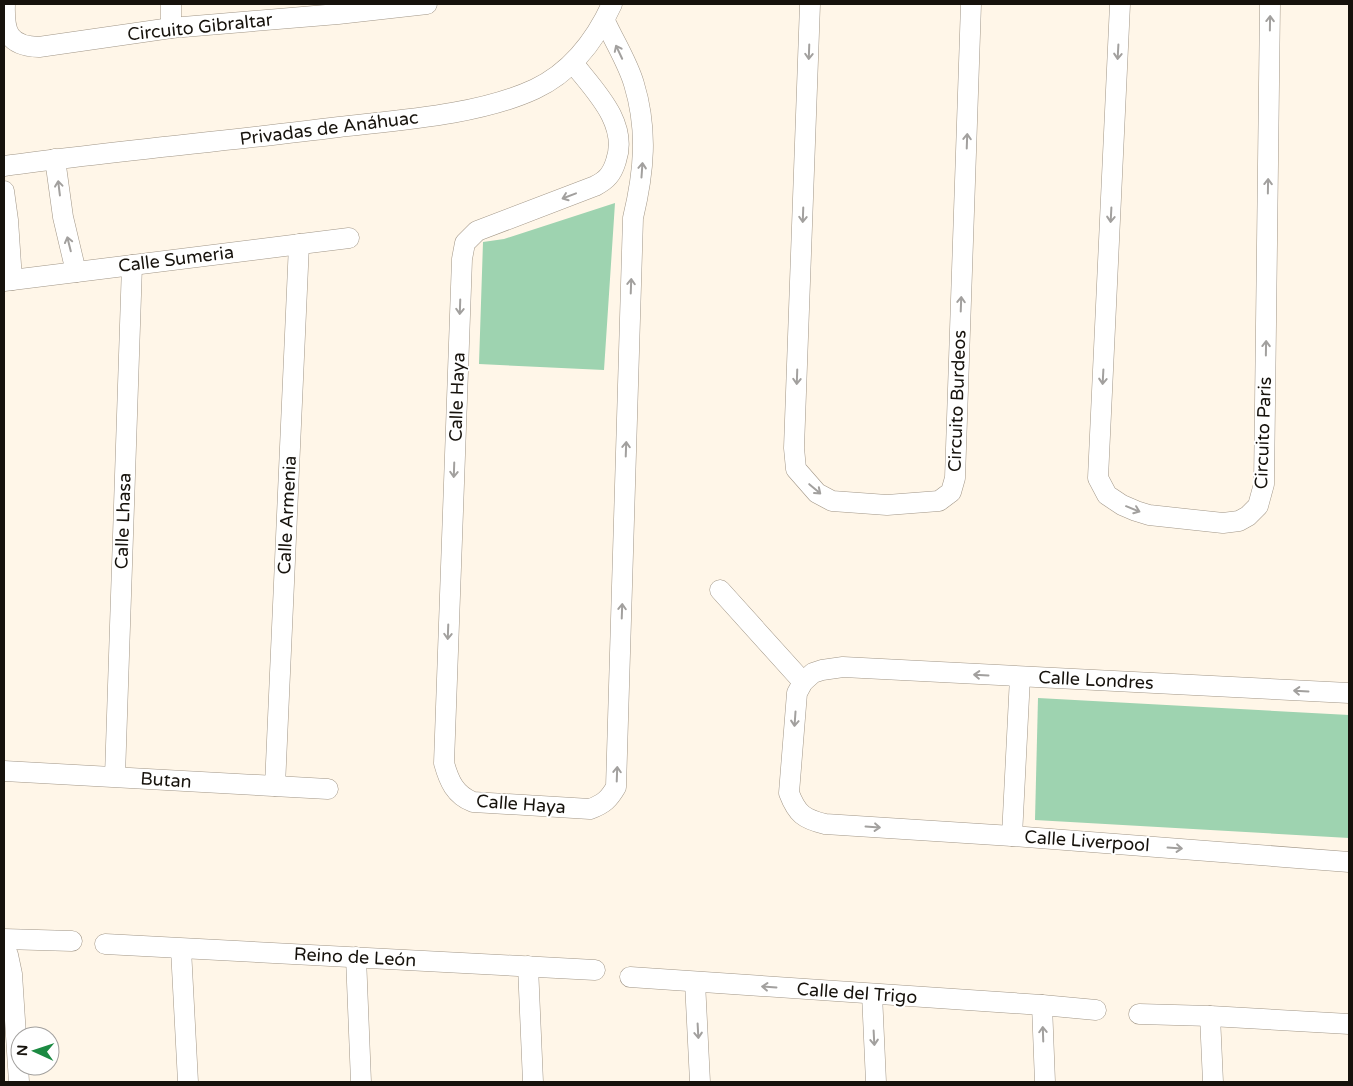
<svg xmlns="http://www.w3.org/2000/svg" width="1353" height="1086" viewBox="0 0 1353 1086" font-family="'Varela Round',sans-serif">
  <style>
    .green { fill: #9ed3b0 }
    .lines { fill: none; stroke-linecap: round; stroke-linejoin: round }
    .street-casing { stroke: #a19687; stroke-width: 21 }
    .street { stroke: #fff; stroke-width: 20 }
    .oneway { stroke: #a2a09e }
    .labels { text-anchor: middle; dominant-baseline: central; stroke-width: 4; stroke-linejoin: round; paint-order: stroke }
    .street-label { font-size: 18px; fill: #16120c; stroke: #fff }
  </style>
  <rect width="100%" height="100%" fill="#fff6e8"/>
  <g class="green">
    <polygon points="615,203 604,370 479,364 483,242 504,239"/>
    <polygon points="1038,698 1349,715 1349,838 1035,820"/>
  </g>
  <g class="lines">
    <defs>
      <g id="street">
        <path d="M 5,4 C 4,32 8,46 39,47 L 171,28 L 338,14 L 427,4"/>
        <polyline points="810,4 794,448 796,469 817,493 832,501 887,505 939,501 951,492 955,478 971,4"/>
        <polyline points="1120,4 1098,478 1107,495 1122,505 1136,511 1149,515 1223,523 1239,521 1248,516 1258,506 1264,484 1270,4"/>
        <polyline points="171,28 171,4"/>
        <path d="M 573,63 C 594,90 629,123 616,161 C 612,174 607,180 595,186 L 477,231 L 465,243 L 462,259 L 444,763 C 449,781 455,795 473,802 L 590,809 C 604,804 609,799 616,787 L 633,218 C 644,172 648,130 634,84 C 628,63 614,41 605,21"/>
        <polyline points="55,159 63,217 76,272"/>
        <path d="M 4,166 C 115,151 227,141 339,127 C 400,120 479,115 535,89 C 571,72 596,39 612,4"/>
        <polyline points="4,191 8,220 12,280"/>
        <polyline points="4,281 349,238"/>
        <polyline points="720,590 803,682"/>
        <path d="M 1349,693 L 843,667 L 822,670 L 813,673 L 803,682 L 797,693 L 789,793 C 797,814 804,819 825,824 L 1012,836 L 1349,862"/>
        <polyline points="4,771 328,789"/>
        <polyline points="115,776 132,265"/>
        <polyline points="275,786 299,244"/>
        <polyline points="1012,836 1020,677"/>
        <polyline points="4,939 72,941"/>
        <polyline points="105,944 595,970"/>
        <polyline points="4,948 8,955 12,974 19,1082"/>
        <polyline points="181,949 188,1082"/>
        <polyline points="356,957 361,1082"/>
        <polyline points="528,966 533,1082"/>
        <polyline points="630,977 1042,1005 1045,1082"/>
        <polyline points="695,982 700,1082"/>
        <polyline points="872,994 876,1082"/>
        <polyline points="1042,1005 1096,1010"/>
        <polyline points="1139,1014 1210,1016 1349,1024"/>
        <polyline points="1210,1016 1213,1082"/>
      </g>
    </defs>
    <use href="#street" class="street-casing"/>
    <use href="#street" class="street"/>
  </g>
  <defs><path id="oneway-shaft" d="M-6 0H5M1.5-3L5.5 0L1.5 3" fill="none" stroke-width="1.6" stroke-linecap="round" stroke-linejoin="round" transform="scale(1.25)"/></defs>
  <g class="oneway">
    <use href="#oneway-shaft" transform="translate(1270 23) rotate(-89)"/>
    <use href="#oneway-shaft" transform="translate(619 52) rotate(-115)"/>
    <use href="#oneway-shaft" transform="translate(809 52) rotate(92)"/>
    <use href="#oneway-shaft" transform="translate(1118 52) rotate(93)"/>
    <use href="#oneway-shaft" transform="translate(967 141) rotate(-88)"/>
    <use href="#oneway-shaft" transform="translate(642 170) rotate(-86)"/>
    <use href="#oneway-shaft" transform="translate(1268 186) rotate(-89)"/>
    <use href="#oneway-shaft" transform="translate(59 188) rotate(-97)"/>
    <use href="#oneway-shaft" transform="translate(569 196) rotate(159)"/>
    <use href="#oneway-shaft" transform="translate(803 215) rotate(92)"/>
    <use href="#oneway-shaft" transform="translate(1111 215) rotate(93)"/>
    <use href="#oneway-shaft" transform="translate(69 244) rotate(-104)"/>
    <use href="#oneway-shaft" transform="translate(631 286) rotate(-88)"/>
    <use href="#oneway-shaft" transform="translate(961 304) rotate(-88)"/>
    <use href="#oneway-shaft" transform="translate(460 307) rotate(92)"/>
    <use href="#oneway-shaft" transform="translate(1266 348) rotate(-89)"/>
    <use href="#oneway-shaft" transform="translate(797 377) rotate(92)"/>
    <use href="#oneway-shaft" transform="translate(1103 377) rotate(93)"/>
    <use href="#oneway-shaft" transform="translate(626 449) rotate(-88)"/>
    <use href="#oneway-shaft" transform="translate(454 470) rotate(92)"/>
    <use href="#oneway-shaft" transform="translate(815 489) rotate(40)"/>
    <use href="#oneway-shaft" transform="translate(1133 509) rotate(22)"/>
    <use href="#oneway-shaft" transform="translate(622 611) rotate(-88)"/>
    <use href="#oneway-shaft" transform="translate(448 632) rotate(92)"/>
    <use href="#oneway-shaft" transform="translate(981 675) rotate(-177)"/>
    <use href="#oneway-shaft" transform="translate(1301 691) rotate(-177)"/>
    <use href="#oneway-shaft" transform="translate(795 719) rotate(94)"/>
    <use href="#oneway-shaft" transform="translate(617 774) rotate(-88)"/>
    <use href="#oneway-shaft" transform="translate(873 827) rotate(4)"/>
    <use href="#oneway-shaft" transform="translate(1175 848) rotate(4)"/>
    <use href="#oneway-shaft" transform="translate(769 987) rotate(-176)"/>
    <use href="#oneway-shaft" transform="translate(698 1031) rotate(87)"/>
    <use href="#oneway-shaft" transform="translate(1043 1034) rotate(-92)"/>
    <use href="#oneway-shaft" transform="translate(874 1038) rotate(87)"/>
  </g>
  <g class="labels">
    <g class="street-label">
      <text transform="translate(200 27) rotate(-6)">Circuito Gibraltar</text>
      <text transform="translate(329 128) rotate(-7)">Privadas de Anáhuac</text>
      <text transform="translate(176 259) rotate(-7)">Calle Sumeria</text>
      <text transform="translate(457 397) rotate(-88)">Calle Haya</text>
      <text transform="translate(957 401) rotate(-88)">Circuito Burdeos</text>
      <text transform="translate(1263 433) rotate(-88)">Circuito Paris</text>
      <text transform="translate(287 515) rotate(-87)">Calle Armenia</text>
      <text transform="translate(123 521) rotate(-88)">Calle Lhasa</text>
      <text transform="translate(1096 680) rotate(3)">Calle Londres</text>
      <text transform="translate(166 780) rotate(4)">Butan</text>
      <text transform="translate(521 804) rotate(4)">Calle Haya</text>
      <text transform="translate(1087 841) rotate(4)">Calle Liverpool</text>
      <text transform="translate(355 957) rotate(3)">Reino de León</text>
      <text transform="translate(857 993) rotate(4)">Calle del Trigo</text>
    </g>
  </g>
  <rect width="1353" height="1086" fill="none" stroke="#16120c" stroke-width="10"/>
  <g transform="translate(35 1051) rotate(273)"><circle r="24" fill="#ffffff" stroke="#a2a09e"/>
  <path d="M0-4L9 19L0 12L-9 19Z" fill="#1c8a42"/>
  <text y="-8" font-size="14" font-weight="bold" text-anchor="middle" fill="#16120c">N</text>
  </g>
</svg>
